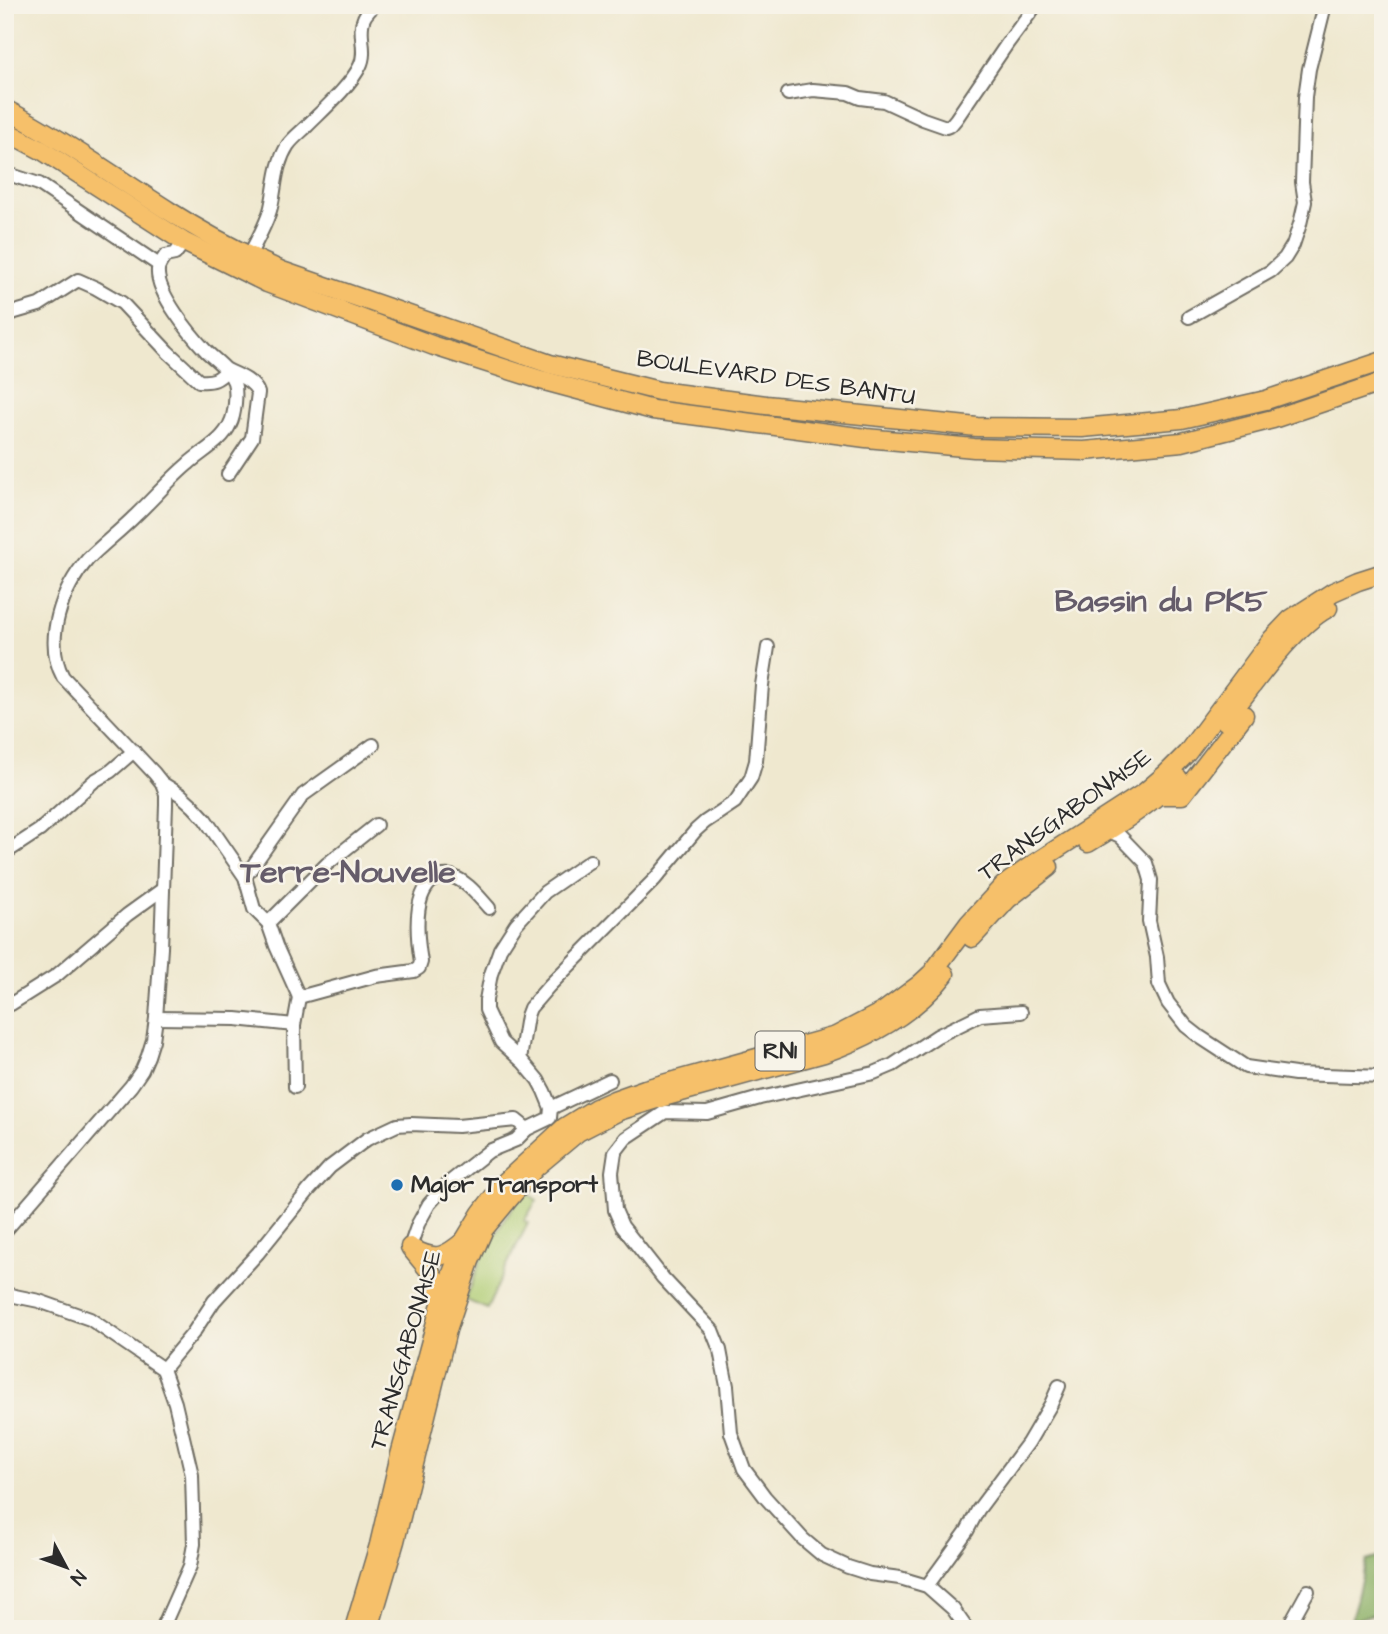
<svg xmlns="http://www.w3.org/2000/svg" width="1388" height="1634" viewBox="0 0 1388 1634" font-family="'Architects Daughter',sans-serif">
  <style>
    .green { fill: #b0cd74; stroke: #6e7c50; stroke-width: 2 }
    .forest { fill: #8cb066; stroke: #5c6e48; stroke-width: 2 }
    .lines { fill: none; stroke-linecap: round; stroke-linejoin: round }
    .minor-casing { stroke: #706d64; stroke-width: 16 }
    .highway-casing { stroke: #706d64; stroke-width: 21 }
    .minor { stroke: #fff; stroke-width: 12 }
    .highway { stroke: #f6c06b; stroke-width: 18 }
    .poi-dot { fill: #1f6fb2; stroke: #f7f3e8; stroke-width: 2.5 }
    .labels { text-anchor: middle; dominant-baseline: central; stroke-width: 5; stroke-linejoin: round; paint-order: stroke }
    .shield { fill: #f7f3e8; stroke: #686764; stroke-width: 2 }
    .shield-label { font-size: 23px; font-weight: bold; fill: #2b2b2b }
    .street-label { font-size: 24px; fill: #2b2b2b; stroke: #f7f3e8 }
    .poi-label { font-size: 24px; font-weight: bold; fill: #2b2b2b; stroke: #f7f3e8; text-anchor: start }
    .district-label { font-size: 32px; font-weight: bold; fill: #655c6a; stroke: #f7f3e8 }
  </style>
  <rect width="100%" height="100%" fill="#f7f3e8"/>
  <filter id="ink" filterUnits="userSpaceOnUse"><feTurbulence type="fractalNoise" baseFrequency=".0143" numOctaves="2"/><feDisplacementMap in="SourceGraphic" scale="14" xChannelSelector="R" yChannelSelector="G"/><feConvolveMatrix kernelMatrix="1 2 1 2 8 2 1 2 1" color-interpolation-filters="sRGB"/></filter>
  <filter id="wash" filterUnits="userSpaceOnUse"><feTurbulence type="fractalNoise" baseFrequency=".00686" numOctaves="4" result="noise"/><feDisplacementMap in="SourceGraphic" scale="28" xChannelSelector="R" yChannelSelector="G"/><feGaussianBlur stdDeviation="1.57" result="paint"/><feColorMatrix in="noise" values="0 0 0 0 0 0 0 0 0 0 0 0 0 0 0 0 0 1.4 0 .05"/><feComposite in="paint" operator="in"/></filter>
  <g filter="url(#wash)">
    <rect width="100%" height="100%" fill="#efe8cf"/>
    <polygon class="green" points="525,1192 537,1200 524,1221 528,1223 507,1265 487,1309 466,1300 482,1257 508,1214"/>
    <polygon class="forest" points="1383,1556 1383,1611 1351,1621 1366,1561"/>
  </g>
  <g filter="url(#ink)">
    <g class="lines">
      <defs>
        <g id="minor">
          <polyline points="5,7 9,5"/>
          <polyline points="788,94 813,90 848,93 860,98 884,101 923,119 946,127 951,125 956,119 1007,44 1036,5"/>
          <polyline points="5,173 39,184 159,265"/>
          <path d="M 249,256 C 256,241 267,224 271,207 C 276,186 275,165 288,145 C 293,138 301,132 307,126 C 323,110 351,85 360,66 C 368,50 357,33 364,18 C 366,13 371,9 374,5"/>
          <path d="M 5,315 L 39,305 L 78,280 L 96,288 L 122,303 L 168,352 L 199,381 C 213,382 218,380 227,370 C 238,375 254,381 258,393 L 252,438 L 228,474"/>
          <polyline points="1189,317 1271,271 1285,258 1293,245 1300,224 1305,202 1302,182 1305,97 1309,69 1325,5"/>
          <path d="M 162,783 L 181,795 L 193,806 L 205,819 L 245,877 L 254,909 L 268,923 L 276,946 L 299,997 L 376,976 L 414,971 L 419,968 L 421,962 C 417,938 412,893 435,879 C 440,876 445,875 451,876 C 467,881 478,896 489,908"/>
          <polyline points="1109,831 1120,836 1146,863 1151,880 1149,921 1157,957 1159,984 1168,1003 1186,1026 1200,1037 1246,1067 1295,1074 1383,1077"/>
          <polyline points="5,853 40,830 94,781 111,771 134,751"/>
          <polyline points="245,877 303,795 373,745"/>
          <polyline points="268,923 327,864 376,825"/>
          <polyline points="11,1004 57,975 127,915 163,889"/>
          <polyline points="156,1018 236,1019 294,1025"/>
          <polyline points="520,1059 527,1016 530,1008 549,986 655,879 696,830 705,822 735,802 751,778 756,761 762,685 768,647"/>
          <polyline points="295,1087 294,1025 299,997"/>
          <polyline points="551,1108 610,1080"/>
          <path d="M 5,1231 L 131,1086 L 142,1070 L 148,1056 L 153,1040 L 156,1018 L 161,948 L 166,805 L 166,794 L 162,783 L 154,773 L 63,677 C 43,640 62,589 88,559 C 103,544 120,531 135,516 C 153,499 169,480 188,464 C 201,452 223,441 230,424 C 235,415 237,392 234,382 C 229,369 216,361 206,351 C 191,335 156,293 158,270 C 158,265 162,261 165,256 L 175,254 L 184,242"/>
          <polyline points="410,1247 418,1224 429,1204 446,1185 489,1151 516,1140 527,1129 550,1118 551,1108 544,1091 538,1080 523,1062 501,1042 486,1010 486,1000 491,974 500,949 516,924 545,892 590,861"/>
          <polyline points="5,1294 39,1301 90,1319 163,1369 193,1333 214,1301 258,1253 309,1190 330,1167 367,1139 397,1125 411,1124 458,1126 516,1120 527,1129"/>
          <polyline points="927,1586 967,1531 978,1510 1028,1443 1051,1404 1059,1386"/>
          <polyline points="162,1629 190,1566 194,1544 192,1475 175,1403 163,1369"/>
          <polyline points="967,1629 953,1609 927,1586 900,1578 870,1574 848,1567 822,1555 803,1539 765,1497 744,1469 731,1433 727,1386 723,1366 720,1350 712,1330 663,1278 622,1226 615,1210 612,1172 615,1152 626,1138 665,1112 707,1113 760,1098 874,1073 893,1065 937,1036 980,1015 1021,1012"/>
          <polyline points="1287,1629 1308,1591"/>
        </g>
        <g id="highway">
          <path d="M 5,109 C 62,139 115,177 169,211 C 205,234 243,254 282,271 L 550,364 L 659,391 L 766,405 L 977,427 L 1082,428 L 1182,419 L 1266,400 L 1383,361"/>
          <polyline points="5,131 43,151 184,242 267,283 434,346 541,380 653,410 866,438 974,448 1084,451 1182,442 1273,419 1383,382"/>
          <path d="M 1225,721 C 1251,688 1292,627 1328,608"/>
          <polyline points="1161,795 1182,795 1244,715"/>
          <path d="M 1088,843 C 1120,824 1151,804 1178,778"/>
          <polyline points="972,938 1008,899 1049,867"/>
          <polyline points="410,1247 432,1274 436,1281 442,1300"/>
          <path d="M 415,1250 C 437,1261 445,1257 464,1241"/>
          <polyline points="354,1629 379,1545 400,1455 442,1300 464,1241 481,1213 503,1184 565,1127 596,1108 614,1100 645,1089 836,1036 884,1011 919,985 932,973 969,923 1003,886 1029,867 1145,792 1166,774 1187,753 1272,639 1291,619 1333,592 1358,581 1383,573"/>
          <path d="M 369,1629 L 395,1541 L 447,1330 L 470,1261 L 484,1229 L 508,1200 L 536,1167 L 578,1132 L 619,1111 L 663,1097 L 824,1053 C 870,1037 915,1013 945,974"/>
        </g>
      </defs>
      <use href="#minor" class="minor-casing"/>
      <use href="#highway" class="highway-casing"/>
      <use href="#minor" class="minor"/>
      <use href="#highway" class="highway"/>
    </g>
  </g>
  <circle class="poi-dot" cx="397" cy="1185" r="7"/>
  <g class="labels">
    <rect class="shield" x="755.5" y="1031.5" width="49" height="39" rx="5"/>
    <g class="shield-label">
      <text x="780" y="1051">RN1</text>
    </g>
    <g class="street-label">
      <text transform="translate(776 378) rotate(8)">BOULEVARD DES BANTU</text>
      <text transform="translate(1065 815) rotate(-36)">TRANSGABONAISE</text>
      <text transform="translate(406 1350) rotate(-74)">TRANSGABONAISE</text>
    </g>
    <g class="poi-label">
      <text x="411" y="1185">Major Transport</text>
    </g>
    <g class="district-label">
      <text x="1161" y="601">Bassin du PK5</text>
      <text x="348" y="872">Terre-Nouvelle</text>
    </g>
  </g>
  <rect width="1388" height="1634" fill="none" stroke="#f7f3e8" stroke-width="28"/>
  <g transform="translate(66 1567) rotate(131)" stroke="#f7f3e8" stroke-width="5" paint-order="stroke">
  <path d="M0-5L12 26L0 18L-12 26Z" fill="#2b2b2b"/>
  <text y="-10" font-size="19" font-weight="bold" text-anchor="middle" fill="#2b2b2b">N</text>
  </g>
</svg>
